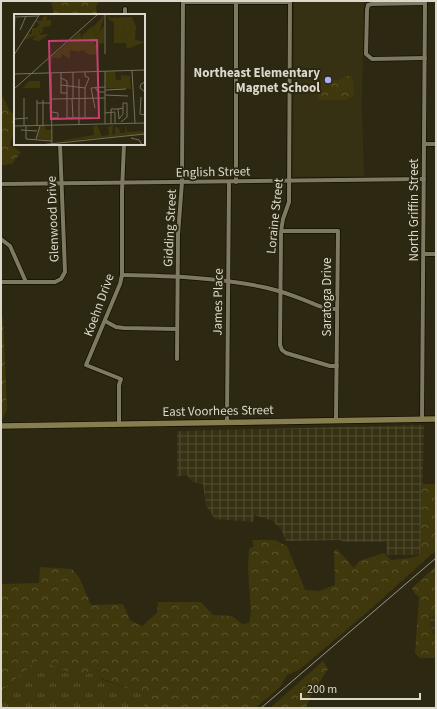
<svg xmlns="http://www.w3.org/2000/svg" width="437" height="709" viewBox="0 0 437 709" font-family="'Source Sans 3',sans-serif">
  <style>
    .built { fill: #363113 }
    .industrial { fill: url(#industrial-grid) }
    .grass { fill: url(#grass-tufts) }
    .forest { fill: url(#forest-crowns) }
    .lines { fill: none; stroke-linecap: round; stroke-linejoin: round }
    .street-casing { stroke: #141000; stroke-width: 5.5 }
    .secondary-casing { stroke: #141000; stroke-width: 7 }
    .street { stroke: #7e7961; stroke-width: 4 }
    .secondary { stroke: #867e4e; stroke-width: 5.5 }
    .rail { stroke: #9a9786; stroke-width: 1 }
    .poi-dot { fill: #a8b0fc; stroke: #2c2812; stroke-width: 1.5 }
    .labels { text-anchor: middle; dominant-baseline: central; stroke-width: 4; stroke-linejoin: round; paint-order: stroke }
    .poi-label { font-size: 13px; font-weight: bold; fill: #dcd9cc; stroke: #2c2812; text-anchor: end }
    .street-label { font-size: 13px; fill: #dcd9cc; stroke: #2c2812 }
    .inset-road { fill: none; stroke: #726f5c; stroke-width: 1 }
    .view { fill: #c73f72; fill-opacity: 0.15; stroke: #c73f72; stroke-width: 2 }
    .inset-edge { fill: none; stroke: #dcd9cc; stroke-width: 2 }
  </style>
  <defs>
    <pattern id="industrial-grid" width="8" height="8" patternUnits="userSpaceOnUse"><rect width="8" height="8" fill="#363113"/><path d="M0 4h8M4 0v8" fill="none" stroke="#524e34"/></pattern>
    <pattern id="grass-tufts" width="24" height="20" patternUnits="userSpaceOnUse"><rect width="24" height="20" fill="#40380d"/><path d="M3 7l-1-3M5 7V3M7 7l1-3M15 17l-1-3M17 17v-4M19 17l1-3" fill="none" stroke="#5b542f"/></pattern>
    <pattern id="forest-crowns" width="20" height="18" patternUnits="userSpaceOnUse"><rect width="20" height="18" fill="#40380d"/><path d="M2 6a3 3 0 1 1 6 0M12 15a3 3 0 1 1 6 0" fill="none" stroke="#5b542f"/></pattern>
  </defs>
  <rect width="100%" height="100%" fill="#2c2812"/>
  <polygon class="built" points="294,1 364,1 362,105 364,176 293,177"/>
  <g class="industrial">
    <polygon points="424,425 421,555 387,555 386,542 341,542 341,540 286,541 282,531 273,521 254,515 254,522 215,519 206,506 203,484 192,482 187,475 177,476 177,431"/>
    <polygon points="436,615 436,636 433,636 429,617"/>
  </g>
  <polygon class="grass" points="38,659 80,676 98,670 101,679 145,695 144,708 1,708 1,691"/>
  <g class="forest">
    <polygon points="51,1 99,1 96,7 97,15 54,15"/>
    <polygon points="346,76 350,76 354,81 352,86 354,87 354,96 347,100 318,100 318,80 340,80"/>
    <polygon points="2,95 9,110 15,115 15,128 10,145 21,152 12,164 1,165"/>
    <polygon points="3,314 7,410 2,419 1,330"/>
    <polygon points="422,484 436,484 436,550 366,613 299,670 287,675 280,687 255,708 144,708 144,695 101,678 98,670 80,676 38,660 1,691 1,584 39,583 40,567 72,569 79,577 91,605 123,604 130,620 142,626 157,613 158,602 201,602 213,615 232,616 242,624 249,623 251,612 248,569 249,549 254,546 252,540 275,540 287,546 305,590 319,591 335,585 334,551 337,549 354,568 359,561 384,553 391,560 411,558 420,555"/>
    <polygon points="436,566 436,615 429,618 433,636 436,636 436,658 420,658 415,653 419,597 415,594 412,588"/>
    <polygon points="323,661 328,669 310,697 306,708 270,708"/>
  </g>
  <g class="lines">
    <defs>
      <g id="street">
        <polyline points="183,2 290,2 289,202 283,219 281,231 280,345 282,350 286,353 330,366 337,366"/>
        <polyline points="125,15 125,9"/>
        <polyline points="425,58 372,59 366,54 367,10 368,5 372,4 425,3"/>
        <polyline points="424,144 436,144"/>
        <polyline points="236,182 236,3"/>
        <polyline points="1,184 424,179"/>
        <polyline points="281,231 338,231 336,420"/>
        <polyline points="1,239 10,246 26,282"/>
        <polyline points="424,254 436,254"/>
        <path d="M 122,275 C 169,276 217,277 263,287 C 285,291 306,301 327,309 L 337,309"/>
        <polyline points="1,282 55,282 61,279 65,272 60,144"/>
        <polyline points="105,321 116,327 124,328 177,329"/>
        <polyline points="177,359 178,235 182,182 183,1"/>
        <polyline points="422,419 425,1"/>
        <polyline points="227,422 229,182"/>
        <polyline points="119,424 119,385 121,379 86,365 120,284 122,275 122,191 124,144"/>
      </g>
      <polyline id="secondary" points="1,426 436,419"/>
    </defs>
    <use href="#street" class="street-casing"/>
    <use href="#secondary" class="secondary-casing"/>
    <use href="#street" class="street"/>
    <use href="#secondary" class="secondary"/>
    <polyline class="rail" points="261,708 436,558"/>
  </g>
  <circle class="poi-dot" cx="328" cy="80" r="4"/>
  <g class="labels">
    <g class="poi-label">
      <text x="320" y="73">Northeast Elementary<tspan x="320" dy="15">Magnet School</tspan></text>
    </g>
    <g class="street-label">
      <text transform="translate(213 172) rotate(-1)">English Street</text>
      <text transform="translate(414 210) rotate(-90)">North Griffin Street</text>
      <text transform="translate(275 216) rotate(-84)">Loraine Street</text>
      <text transform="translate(53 219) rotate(-92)">Glenwood Drive</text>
      <text transform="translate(170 228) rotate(-87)">Gidding Street</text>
      <text transform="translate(327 297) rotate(-90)">Saratoga Drive</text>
      <text transform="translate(218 302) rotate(-89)">James Place</text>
      <text transform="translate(99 305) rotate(-70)">Koehn Drive</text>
      <text transform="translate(218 411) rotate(-1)">East Voorhees Street</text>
    </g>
  </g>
  <g transform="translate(14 14)">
    <rect width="131" height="131" fill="#2c2812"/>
    <path d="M 111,10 L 115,10 L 117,16 L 116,27 L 108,27 L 107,23 L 114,20 L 109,20 ZM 77,13 L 79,13 L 76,16 L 82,15 L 81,24 L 83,24 L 79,32 L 67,28 L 68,22 ZM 18,14 L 23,14 L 26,21 L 33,20 L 34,21 L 25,27 L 18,26 L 23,21 L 10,26 L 13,20 L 18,20 ZM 15,67 L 26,67 L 26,74 L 9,74 Z" fill="#40380d"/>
    <path d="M 91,0 L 85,19 L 90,12 L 90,29 L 85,30 L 84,40 L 76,41 L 68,36 L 64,38 L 56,36 L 56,45 L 48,40 L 47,44 L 38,44 L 37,52 L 35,52 L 35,45 L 66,18 L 68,28 L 79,31 L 84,29 L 84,24 L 81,24 L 82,15 L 76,16 ZM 93,0 L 97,4 L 118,3 L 122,13 L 121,26 L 131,28 L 113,35 L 112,29 L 100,29 L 100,8 L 95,6 ZM 111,10 L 115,10 L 116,16 L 115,27 L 113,25 L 108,27 L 107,23 L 114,20 L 109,19 ZM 30,2 L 34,3 L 32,6 L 37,6 L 37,12 L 29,13 L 28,19 L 25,19 L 27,15 L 23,19 L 22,14 L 25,11 L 22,6 L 27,7 ZM 101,57 L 102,66 L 107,66 L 107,61 L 116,62 L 117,75 L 91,74 L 91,58 ZM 112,110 L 113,118 L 130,117 L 131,120 L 39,128 L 80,121 L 79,112 L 83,111 L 88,122 L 95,121 L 94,113 L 99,111 L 98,121 L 101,119 L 101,113 L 105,114 L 106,119 L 111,119 ZM 26,112 L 31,112 L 32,116 L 38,116 L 37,126 L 22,124 Z" fill="#40380d" fill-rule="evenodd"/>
    <path class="inset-road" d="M 0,3 L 24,2M 6,16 L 12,2M 0,25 L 1,3M 91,40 L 91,0M 0,41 L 26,0M 118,56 L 121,109M 91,57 L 91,110M 47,58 L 47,79 L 53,79M 59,58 L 59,84M 71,58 L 71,62 L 75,64 L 71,74 L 71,103M 37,59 L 38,131M 0,60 L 131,56M 47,64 L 53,67 L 53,104 L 65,104M 65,65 L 65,111M 131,68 L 127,70 L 126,74 L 131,78M 47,71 L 71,74M 81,73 L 84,78 L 91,78M 0,75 L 84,0M 91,76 L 112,75M 91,81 L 114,82M 127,83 L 126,100 L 131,101M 10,84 L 10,112M 38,85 L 91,84M 58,85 L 59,104M 23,86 L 23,112M 29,86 L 29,112M 23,89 L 38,89M 81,94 L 77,74 L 91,73M 38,98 L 44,99 L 44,104 L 38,104M 91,99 L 101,98 L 101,109M 0,105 L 14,104M 105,105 L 109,100 L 109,89 L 113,89 L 113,103 L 107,108M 105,105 L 104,95 L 109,94M 97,110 L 97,95 L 104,95M 0,112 L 131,109M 12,112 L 12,125 L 38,127M 7,116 L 23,117M 117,124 L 125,126 L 128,131M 22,125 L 26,112M 26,131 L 131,120"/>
    <path class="view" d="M 83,26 L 85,104 L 37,105 L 35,27 Z"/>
    <rect width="131" height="131" class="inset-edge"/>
  </g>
  <rect width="437" height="709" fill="none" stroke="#dcd9cc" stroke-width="4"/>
  <path d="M301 693v6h119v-6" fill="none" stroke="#dcd9cc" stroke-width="2"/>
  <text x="307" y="693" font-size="12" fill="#dcd9cc" stroke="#2c2812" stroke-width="3" paint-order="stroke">200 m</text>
</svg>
